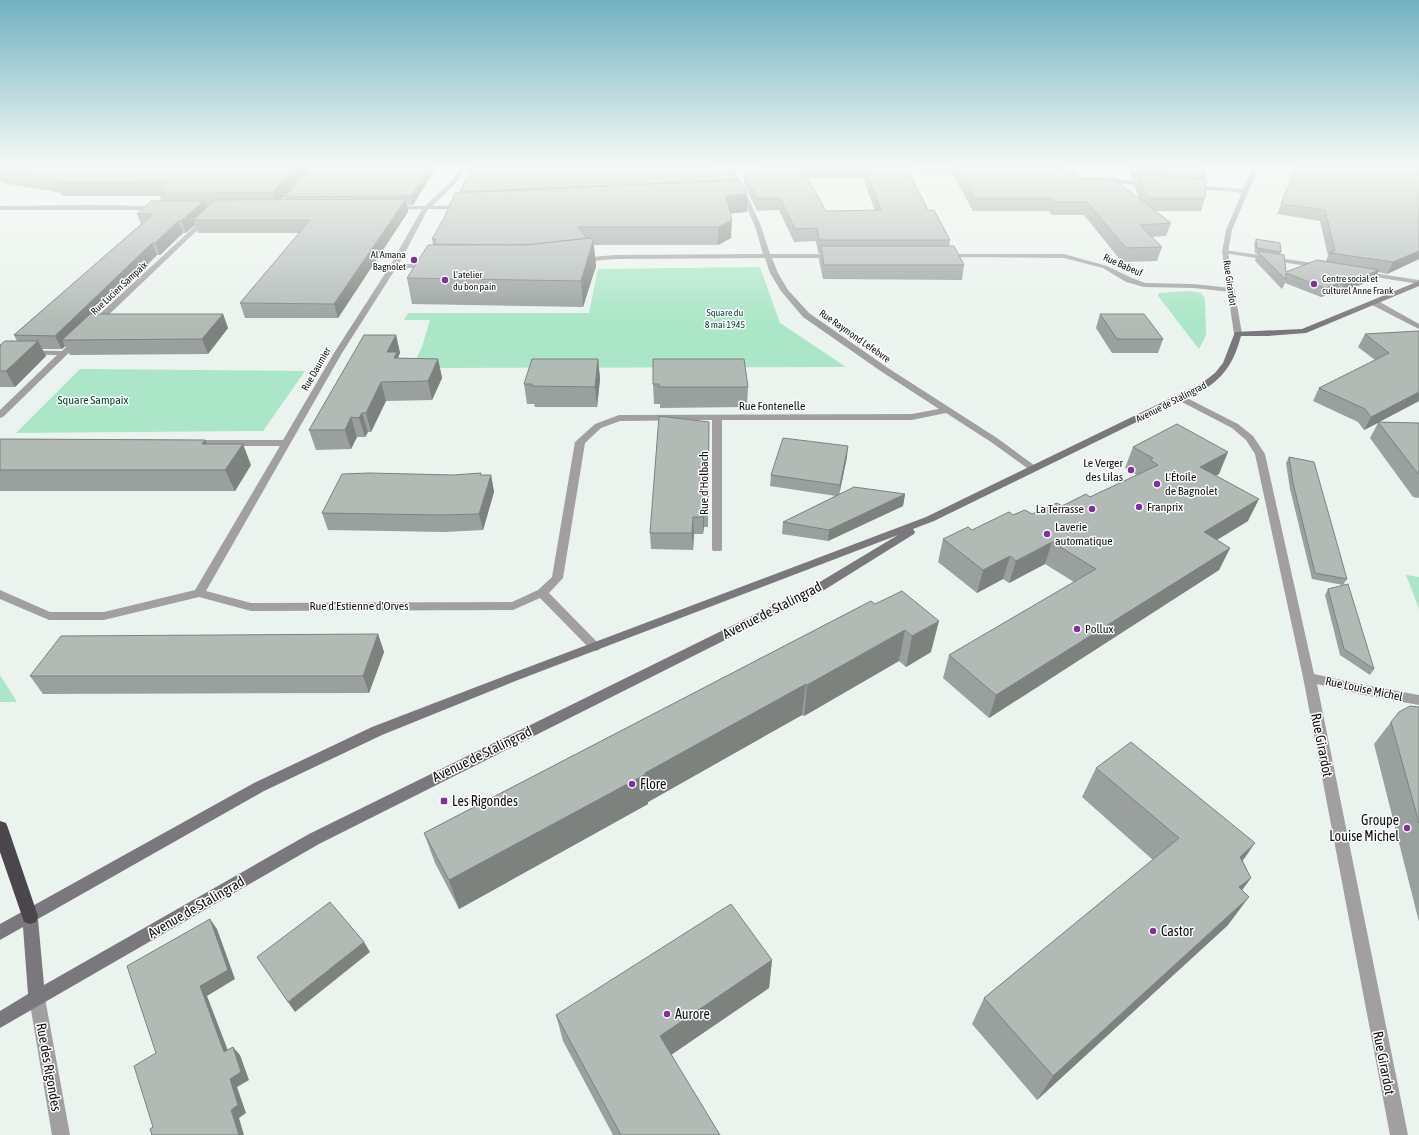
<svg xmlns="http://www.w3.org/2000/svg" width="1419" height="1135" viewBox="0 0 1419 1135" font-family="'Asap Condensed',sans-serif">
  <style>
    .green { fill: #aae6c7 }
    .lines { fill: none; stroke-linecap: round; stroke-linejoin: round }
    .minor { fill: #a19fa2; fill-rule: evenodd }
    .tertiary { fill: #a19fa2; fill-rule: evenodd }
    .secondary { fill: #7b787d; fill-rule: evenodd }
    .motorway { fill: #4a464b; fill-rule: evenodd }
    .wall { fill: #99a09d; fill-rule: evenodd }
    .shaded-wall { fill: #7d827f }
    .building { fill: #b2bab6; stroke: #7d827f; fill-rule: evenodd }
    .poi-dot { fill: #8030a0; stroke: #fff; stroke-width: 1.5 }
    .labels { text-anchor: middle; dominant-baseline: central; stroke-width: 3; stroke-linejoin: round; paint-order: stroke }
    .far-poi-label { font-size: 10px; fill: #0f1110; stroke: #fff; text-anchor: start }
    .far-street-label { font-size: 10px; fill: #0f1110; stroke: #fff }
    .far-park-label { font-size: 10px; fill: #064830; stroke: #fff }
    .park-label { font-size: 12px; fill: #064830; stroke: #fff }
    .street-label { font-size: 12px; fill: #0f1110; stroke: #fff }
    .poi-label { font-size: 12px; fill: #0f1110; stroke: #fff; text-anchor: start }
    .near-street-label { font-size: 14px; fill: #0f1110; stroke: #fff }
    .near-poi-label { font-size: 14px; fill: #0f1110; stroke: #fff; text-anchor: start }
  </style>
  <rect width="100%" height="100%" fill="#ebf3ee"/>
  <g class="green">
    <polygon points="760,267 780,323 846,367 412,368 422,347 430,320 404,320 408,313 589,313 598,269"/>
    <polygon points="1189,291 1201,293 1205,298 1206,335 1199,349 1158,296 1159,293"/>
    <polygon points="80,369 305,371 263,431 16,433"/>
    <polygon points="1406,575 1419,577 1419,609"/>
    <polygon points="0,675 17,702 0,702"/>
  </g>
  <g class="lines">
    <g class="minor">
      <polygon points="14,166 20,166 0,183 0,178"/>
      <polygon points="462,166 468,166 457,182 432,206 464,205 467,207 464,209 428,209 399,264 428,264 432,266 428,268 396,268 342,353 206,591 251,603 512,602 538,590 552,577 575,442 595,424 619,415 912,414 939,409 882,372 803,317 781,291 770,273 765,258 615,259 580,262 577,260 580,258 615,255 763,254 755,226 728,166 734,166 761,226 770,254 835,254 838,256 835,258 772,258 778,273 788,290 809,313 888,368 997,438 1038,468 1036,470 1030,470 991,442 946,413 912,420 722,420 722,549 721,551 713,551 712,549 712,420 620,421 601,428 585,443 563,578 549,593 599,644 601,647 599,650 595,651 591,650 540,598 513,610 251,611 199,597 104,620 49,620 0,599 0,590 50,612 104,612 195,590 280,446 191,446 186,443 191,440 283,440 334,353 390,266 422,209 393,210 390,208 393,206 425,206 453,180"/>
      <polygon points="872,166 897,166 969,170 972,172 969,174 875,168"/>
      <polygon points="1066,176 1150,182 1153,184 1150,186 1064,179 1063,178"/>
      <polygon points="1191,185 1245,189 1248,191 1245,193 1189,188 1189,186"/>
      <polygon points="89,205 158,206 161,208 158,210 0,210 0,206"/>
      <polygon points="205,217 210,218 97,326 91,326 91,322"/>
      <polygon points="1225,250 1320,264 1324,266 1320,268 1223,253 1222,252"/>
      <polygon points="944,254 1064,254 1107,266 1132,278 1145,283 1194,284 1231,288 1235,290 1231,292 1194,288 1144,287 1126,282 1103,268 1064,258 942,257 942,255"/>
      <polygon points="1359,271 1419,280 1419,284 1362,275 1359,275"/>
      <polygon points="1372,301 1378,301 1419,324 1419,329 1372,305"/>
      <polygon points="75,338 81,338 82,340 3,417 0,418 0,410 57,355 0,354 0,350 62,351"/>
      <polygon points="1181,395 1238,424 1253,436 1265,454 1314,674 1364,685 1419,695 1419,705 1364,695 1317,684 1408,1135 1390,1135 1303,677 1255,454 1246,440 1232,428 1178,400 1177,398"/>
      <polygon points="37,990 43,992 45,998 70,1135 52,1135 29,998 31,992"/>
    </g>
    <polygon class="tertiary" points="1253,166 1259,166 1232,230 1228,252 1242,334 1238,336 1234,334 1222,252 1226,230"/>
    <path class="secondary" d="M 1419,281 L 1419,286 L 1306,333 L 1268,336 L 1241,336 C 1235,358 1227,374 1208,387 L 934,521 L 913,529 L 915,532 L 914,534 L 821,592 L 319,844 L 0,1028 L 0,1011 L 28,994 L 23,927 L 0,940 L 0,924 L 254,783 L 372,727 L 510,674 L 926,517 L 1202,383 L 1215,373 L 1223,363 L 1235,332 L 1302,329 ZM 898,535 L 813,586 L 309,834 L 44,985 L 38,919 L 264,791 L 382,735 L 518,680 Z"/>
    <polygon class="motorway" points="0,821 6,823 8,828 38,916 36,922 30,924 24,922 22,916 0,852"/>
  </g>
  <g class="wall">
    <polygon points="0,166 309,166 310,168 282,199 285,199 285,197 437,166 413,205 407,205 408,212 338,318 245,318 240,303 299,233 198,233 195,225 186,233 183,233 160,255 157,255 98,314 223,314 228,328 208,354 70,355 65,346 62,349 42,349 46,356 15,387 0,387 0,345 17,341 14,335 141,224 137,214 161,201 160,196 62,196 61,193 3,183 0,177"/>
    <path d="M 753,166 L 906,166 L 928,210 L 950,240 L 949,246 L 964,265 L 962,280 L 823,279 L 819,260 L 820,253 L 818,253 L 816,241 L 794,242 L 779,210 L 757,211 L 744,184 L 744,172 L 754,175 ZM 808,178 L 863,178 L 875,211 L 826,211 Z"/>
    <polygon points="948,166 1068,166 1068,170 1080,179 1139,198 1135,187 1137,180 1133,180 1128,166 1205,166 1204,179 1205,198 1201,211 1155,211 1171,223 1166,236 1152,237 1162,247 1157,261 1122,262 1084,215 1052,215 1049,211 973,211 953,175 954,168 949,168"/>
    <polygon points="1294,166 1419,166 1419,259 1387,274 1378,272 1375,279 1340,293 1335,292 1321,297 1285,283 1282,289 1256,262 1255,260 1258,254 1255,253 1254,244 1256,239 1281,252 1280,254 1286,272 1326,261 1328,256 1320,221 1277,214 1292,177 1290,177"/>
    <polygon points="747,212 730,213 731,238 718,245 594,245 596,266 583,307 412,304 407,278 433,245 432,239"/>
    <polygon points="1100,314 1163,339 1158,353 1112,353 1096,328"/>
    <polygon points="1419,331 1419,401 1379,422 1419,423 1419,498 1413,497 1370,438 1378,423 1364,430 1358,422 1313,401 1319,388 1375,360 1358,347 1365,334"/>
    <polygon points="396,335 400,353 398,358 438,359 442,378 432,400 386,401 371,432 368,432 365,437 357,437 351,449 316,450 309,430"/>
    <polygon points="598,359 600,379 597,407 535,407 534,404 527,404 524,384"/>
    <polygon points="653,384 748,387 747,407 660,408 660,404 654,404"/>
    <polygon points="709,422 708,527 704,527 703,534 694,534 693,550 651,549 650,533"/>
    <polygon points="0,439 205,440 207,444 251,465 235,491 0,491"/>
    <polygon points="1133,447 1219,474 1215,476 1248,521 1217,540 1230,548 1219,570 989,718 943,678 949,655 1074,582 1045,564 1009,583 1003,579 977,593 938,562 943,539 972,530 1013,515 1032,514 1090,497 1137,475 1125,468"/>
    <polygon points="847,457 839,494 905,494 903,506 828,541 782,534 783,522 836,496 770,486 771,475"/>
    <polygon points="1289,457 1347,579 1343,585 1312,579 1290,489 1286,463"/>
    <polygon points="453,475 491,475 494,492 483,530 445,532 328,530 322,513"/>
    <polygon points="1328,589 1374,669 1370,675 1340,655 1325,595"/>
    <polygon points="871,601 931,652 906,667 899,661 804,716 802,715 648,802 648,804 459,909 435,863 424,833"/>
    <polygon points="378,634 384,652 369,693 43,694 30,676"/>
    <polygon points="1419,707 1419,922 1374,744 1391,722"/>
    <polygon points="1096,768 1243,861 1251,878 1242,890 1228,925 1037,1100 972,1024 984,998 1153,860 1082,797"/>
    <polygon points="772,960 769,988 671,1055 720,1135 613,1135 563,1041 556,1015"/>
  </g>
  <g class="shaded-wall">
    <polygon points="296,166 309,166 310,168 276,206 272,192"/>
    <polygon points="430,166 437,166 413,205 411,196"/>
    <polygon points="747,194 747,212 726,214 726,196"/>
    <polygon points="406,199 408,212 338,318 334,304"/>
    <polygon points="204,201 208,212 193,220 195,225 186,233 181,221"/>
    <polygon points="732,220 731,238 718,245 718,227"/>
    <polygon points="178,221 183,233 160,255 155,243"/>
    <polygon points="593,241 596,266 583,307 581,281"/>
    <polygon points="152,243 157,255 72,340 62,340 65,346 62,349 55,336"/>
    <polygon points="1419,251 1419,259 1387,274 1393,262"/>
    <polygon points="1379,270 1375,279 1340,293 1344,284"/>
    <polygon points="1339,283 1335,292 1321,297 1325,288"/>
    <polygon points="223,314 228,328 208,354 202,339"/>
    <polygon points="396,335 400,353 398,357 401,370 387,352"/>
    <polygon points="38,341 46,356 15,387 6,371"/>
    <polygon points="438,359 442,378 432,400 428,381"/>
    <polygon points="598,359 600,379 597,407 595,387"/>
    <polygon points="381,382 386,401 371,432 366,413"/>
    <polygon points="1419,392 1419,401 1364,430 1371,417"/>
    <polygon points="362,413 368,432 365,437 359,418"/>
    <polygon points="351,417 357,437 351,449 345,430"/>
    <polygon points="205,440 214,461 202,444"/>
    <polygon points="243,444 251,465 235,491 225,470"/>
    <polygon points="848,446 847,457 839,496 840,485"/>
    <polygon points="1228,452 1219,474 1190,489 1200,467"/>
    <polygon points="491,475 494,492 483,530 479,514"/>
    <polygon points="905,494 903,506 828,541 829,530"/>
    <polygon points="1259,499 1248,521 1193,554 1204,532"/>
    <polygon points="704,511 704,527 703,534 703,517"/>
    <polygon points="693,517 694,534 693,550 692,533"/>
    <polygon points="1052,542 1045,564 1009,583 1016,561"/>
    <polygon points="1230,548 1219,570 989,718 996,695"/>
    <polygon points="1010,556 1003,579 977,593 983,570"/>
    <polygon points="939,621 931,652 906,667 912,636"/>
    <polygon points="905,630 899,661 804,716 807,685"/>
    <polygon points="378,634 384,652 369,693 363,676"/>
    <polygon points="806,684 802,715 648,802 648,804 459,909 449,880"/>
    <polygon points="1255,843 1235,872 1240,857"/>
    <polygon points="1251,878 1230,906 1239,887"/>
    <polygon points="1249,897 1228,925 1037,1100 1053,1076"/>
    <polygon points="210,919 217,929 235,979 207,996 232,1061 224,1052 200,986"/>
    <polygon points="364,942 370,952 295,1012 288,1002"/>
    <polygon points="772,960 769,988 662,1061 660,1036"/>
    <polygon points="233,1047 240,1055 249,1080 237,1087 246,1113 239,1118 244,1135 239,1135 231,1110 230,1079"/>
  </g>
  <g class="building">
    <polygon points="1,166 296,166 272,192 158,192 168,182 56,183 59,180 0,170 0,167"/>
    <polygon points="312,166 430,166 411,196 285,197"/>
    <polygon points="472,166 712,166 733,172 737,180 460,192"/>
    <path d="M 755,166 L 906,166 L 928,210 L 934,210 L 950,240 L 819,240 L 817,228 L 795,229 L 780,198 L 757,199 L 744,172 L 755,175 ZM 801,166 L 864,166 L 881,210 L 826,211 Z"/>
    <polygon points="957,166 1005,166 1073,170 1080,179 1114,179 1171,223 1140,225 1162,247 1126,248 1087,202 1055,202 1052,198 975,198"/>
    <polygon points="1035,166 1068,166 1068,168"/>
    <polygon points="1132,166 1205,166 1204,178 1134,174"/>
    <polygon points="1295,166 1397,166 1419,167 1419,251 1393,262 1330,253 1335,251 1325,210 1281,204 1296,167 1294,167"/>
    <polygon points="1139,174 1206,179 1205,198 1147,198"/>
    <polygon points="740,180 747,194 726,196 732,220 718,227 578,227 587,238 538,244 509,245 434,244 436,239 432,239 444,218 455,193"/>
    <polygon points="406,199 334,304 240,303 310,220 193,220 215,200"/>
    <polygon points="151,201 204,201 181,221 178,221 155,243 152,243 55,336 14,335 153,214 137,214"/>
    <polygon points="591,238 593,241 581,281 407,278 428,245 526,245"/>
    <polygon points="1256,239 1280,243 1281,252 1257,248"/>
    <polygon points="821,246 954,246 964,265 824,265"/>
    <polygon points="1259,251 1284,255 1286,272 1317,260 1379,270 1344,284 1339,283 1325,288 1286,273 1286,280 1259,253"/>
    <polygon points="90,314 223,314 202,339 62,340"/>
    <polygon points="1100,314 1144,314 1163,339 1117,339"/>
    <polygon points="1419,331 1419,392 1371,417 1365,409 1319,388 1389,353 1365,334"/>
    <polygon points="364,335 396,335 387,352 397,352 394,358 438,359 428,381 381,382 366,413 362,413 359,418 351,417 345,430 309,430"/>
    <polygon points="5,341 38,341 6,371 0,371 0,345"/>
    <polygon points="532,359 598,359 595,387 532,386 532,384 524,384"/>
    <polygon points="653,359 744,359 748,387 659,387 659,384 653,384"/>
    <polygon points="659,416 709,422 708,510 704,511 703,517 693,517 692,533 650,533"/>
    <polygon points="1378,422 1419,423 1419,475"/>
    <polygon points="1177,424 1228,452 1200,467 1259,499 1204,532 1230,548 996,695 949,655 1096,569 1052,542 1016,561 1010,556 983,570 943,539 968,527 972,530 1009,512 1013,515 1025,510 1032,514 1057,503 1062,506 1086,494 1090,497 1158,465 1150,460 1153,458 1133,447"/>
    <polygon points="783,438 848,446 840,485 771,475"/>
    <polygon points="0,439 205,440 202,444 243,444 225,470 0,470"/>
    <polygon points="1289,457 1314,462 1347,579 1315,573 1293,483"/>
    <polygon points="369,473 453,475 481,473 480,475 491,475 479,514 441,515 322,513 342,474"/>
    <polygon points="854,487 905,494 829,530 783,522"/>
    <polygon points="1348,584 1374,669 1344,649 1328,589"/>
    <polygon points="902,591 939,621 912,636 905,630 807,685 806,684 645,773 646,774 449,880 424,833 871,601 875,604"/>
    <polygon points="378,634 363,676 30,676 61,636"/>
    <polygon points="1410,706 1419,707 1419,823 1391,722 1399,712"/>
    <polygon points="1131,742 1255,843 1240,857 1251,878 1239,887 1249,897 1053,1076 984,998 1179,838 1096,768"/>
    <polygon points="330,902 364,942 288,1002 257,957"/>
    <polygon points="731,904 772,960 660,1036 720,1135 621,1135 556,1015"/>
    <polygon points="210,919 228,970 200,986 224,1052 233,1047 241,1072 230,1079 238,1105 231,1110 239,1135 152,1135 150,1129 153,1127 134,1066 156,1053 127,966"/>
  </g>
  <linearGradient id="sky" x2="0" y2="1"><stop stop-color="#71b1c2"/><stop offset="0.51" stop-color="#f6faf7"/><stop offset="1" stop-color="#f6faf7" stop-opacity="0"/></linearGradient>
  <rect width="1419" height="325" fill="url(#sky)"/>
  <g class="poi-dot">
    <circle cx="414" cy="260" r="4"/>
    <circle cx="445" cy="280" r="4"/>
    <circle cx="1314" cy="284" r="4"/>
    <circle cx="1131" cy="470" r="4"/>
    <circle cx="1157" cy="484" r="4"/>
    <circle cx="1139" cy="507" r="4"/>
    <circle cx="1092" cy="509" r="4"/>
    <circle cx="1047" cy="534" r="4"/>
    <circle cx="1077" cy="629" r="4"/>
    <circle cx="632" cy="784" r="4"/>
    <rect x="440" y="797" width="8" height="8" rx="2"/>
    <circle cx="1407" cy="828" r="4"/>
    <circle cx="1153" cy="931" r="4"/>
    <circle cx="667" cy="1014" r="4"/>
  </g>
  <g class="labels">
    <g class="far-poi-label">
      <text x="406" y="254" text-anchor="end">Al Amana<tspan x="406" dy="12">Bagnolet</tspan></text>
      <text x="453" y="274">L'atelier<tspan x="453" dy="12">du bon pain</tspan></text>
      <text x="1322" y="278">Centre social et<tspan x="1322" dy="12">culturel Anne Frank</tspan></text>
    </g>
    <g class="far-street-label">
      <text transform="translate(1123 265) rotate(24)">Rue Babeuf</text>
      <text transform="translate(1230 283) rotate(82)">Rue Girardot</text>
      <text transform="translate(119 288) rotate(-43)">Rue Lucien Sampaix</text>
      <text transform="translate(855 336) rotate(35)">Rue Raymond Lefebvre</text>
      <text transform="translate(316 369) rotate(-60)">Rue Daumier</text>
      <text transform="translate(1171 402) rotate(-27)">Avenue de Stalingrad</text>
    </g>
    <g class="far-park-label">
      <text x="725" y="312">Square du<tspan x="725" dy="12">8 mai 1945</tspan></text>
    </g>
    <g class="park-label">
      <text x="93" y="400">Square Sampaix</text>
    </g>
    <g class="street-label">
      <text x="772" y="406">Rue Fontenelle</text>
      <text transform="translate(704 483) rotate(-90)">Rue d'Holbach</text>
      <text x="359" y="606">Rue d'Estienne d'Orves</text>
      <text transform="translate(1364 689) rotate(12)">Rue Louise Michel</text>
    </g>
    <g class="poi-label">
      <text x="1123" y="463" text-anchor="end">Le Verger<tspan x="1123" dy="14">des Lilas</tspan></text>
      <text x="1165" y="477">L'Étoile<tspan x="1165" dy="14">de Bagnolet</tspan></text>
      <text x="1147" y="507">Franprix</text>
      <text x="1084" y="509" text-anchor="end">La Terrasse</text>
      <text x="1055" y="527">Laverie<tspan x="1055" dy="14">automatique</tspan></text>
      <text x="1085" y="629">Pollux</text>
    </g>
    <g class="near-street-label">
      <text transform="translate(772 610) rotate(-27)">Avenue de Stalingrad</text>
      <text transform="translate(1322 745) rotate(79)">Rue Girardot</text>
      <text transform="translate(482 754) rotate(-26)">Avenue de Stalingrad</text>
      <text transform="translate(196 907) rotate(-30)">Avenue de Stalingrad</text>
      <text transform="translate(1384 1063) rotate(79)">Rue Girardot</text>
      <text transform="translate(49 1067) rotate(80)">Rue des Rigondes</text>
    </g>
    <g class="near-poi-label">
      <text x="640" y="784">Flore</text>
      <text x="452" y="801">Les Rigondes</text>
      <text x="1399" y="820" text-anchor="end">Groupe<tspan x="1399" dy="16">Louise Michel</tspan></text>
      <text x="1161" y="931">Castor</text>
      <text x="675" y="1014">Aurore</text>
    </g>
  </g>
</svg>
